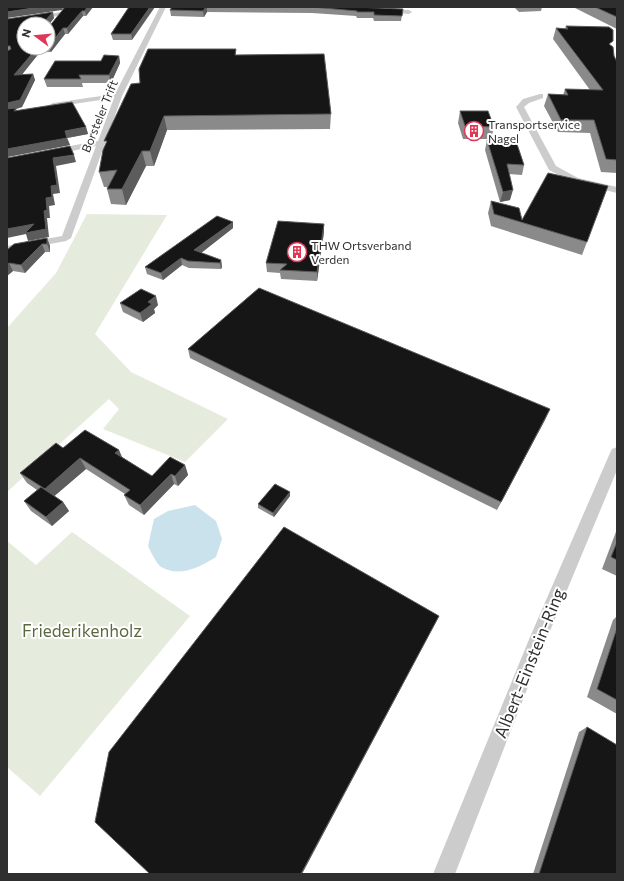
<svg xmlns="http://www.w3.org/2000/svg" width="624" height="881" viewBox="0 0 624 881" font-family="Commissioner,sans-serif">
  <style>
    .green { fill: #e6ecdd }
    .water { fill: #cae2eb }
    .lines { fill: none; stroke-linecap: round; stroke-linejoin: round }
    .street { fill: #ccc; fill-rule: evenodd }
    .wall { fill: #8a8a8a }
    .shaded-wall { fill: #5c5c5c }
    .building { fill: #161616; stroke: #5c5c5c }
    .labels { text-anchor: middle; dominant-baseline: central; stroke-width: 4; stroke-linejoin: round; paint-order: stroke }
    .far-street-label { font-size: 12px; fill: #2f2f2f; stroke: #fff }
    .far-poi-label { font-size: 12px; fill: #2f2f2f; stroke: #fff; text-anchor: start }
    .near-park-label { font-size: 17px; fill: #57693d; stroke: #fff }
    .near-street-label { font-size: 17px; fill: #2f2f2f; stroke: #fff }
  </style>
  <rect width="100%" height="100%" fill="#fff"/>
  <g class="green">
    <polygon points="87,214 167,215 95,334 131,372 228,419 185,462 103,429 119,409 109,399 7,492 7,328 56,273"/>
    <polygon points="72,532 190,616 40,796 7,767 7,541 36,565"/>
  </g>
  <path class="water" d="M 195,505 L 216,521 L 222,539 L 216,557 C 199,567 181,578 161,567 C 156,563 151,552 148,546 L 154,519 L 168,511 Z"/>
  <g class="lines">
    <g class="street">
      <polygon points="160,7 166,7 122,96 71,238 66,241 7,252 7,246 62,236 96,146 53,155 49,152 53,149 98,141 114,98 53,107 49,105 53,103 115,94"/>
      <polygon points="384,9 409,10 412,12 409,14 382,12 381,11"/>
      <polygon points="62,12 65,14 64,15 7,24 7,20"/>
      <polygon points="540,94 543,94 543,98 529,103 524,107 556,166 578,178 617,187 617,193 572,182 549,170 516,107 523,99"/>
      <polygon points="617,447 617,470 545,643 455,874 433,874 530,637 610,453 612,449"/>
    </g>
  </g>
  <g class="wall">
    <polygon points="7,7 93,7 86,16 83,16 68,34 65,34 51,52 40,52 22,74 33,74 35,80 22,107 16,109 17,111 86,127 88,134 67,138 70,145 7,157 7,19 54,18 24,48 48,48 48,28 63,10"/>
    <polygon points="129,7 132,40 113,40 111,34"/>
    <polygon points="172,7 353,7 402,15 401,21 374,21 373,18 357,18 356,16 312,13 207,12 204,17 171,16 170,10"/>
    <polygon points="356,7 404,7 404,8"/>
    <polygon points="514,7 542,7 541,11 519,12"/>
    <polygon points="573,7 617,7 617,29"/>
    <polygon points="566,26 611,46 614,56 617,62 617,173 601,172 590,133 558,132 544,106 548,94 563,95 565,89 590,90 553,39 556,28 565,29"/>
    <polygon points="236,49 236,55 331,114 330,129 167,130 154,166 146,166 126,205 111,204 107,189 108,187 104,187 99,172 140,83"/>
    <polygon points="119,56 120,63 111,83 82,83 83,87 47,87 44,79 101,61"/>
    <polygon points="460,111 494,127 491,139 463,139 458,123"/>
    <polygon points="487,140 524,165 522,175 509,174 510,200 500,202 485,150"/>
    <polygon points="491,201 522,220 587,242 582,255 491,226 488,213"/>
    <polygon points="233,222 233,228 201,253 221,260 222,267 221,269 189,268 182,265 163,280 147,274 145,267"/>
    <polygon points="324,224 324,232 317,281 281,279 280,273 267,272 266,263"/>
    <polygon points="47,238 50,246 50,252 45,252 25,273 13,271 7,276 7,250"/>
    <polygon points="120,303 158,305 154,309 155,313 143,322 123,312"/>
    <polygon points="188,349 546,418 497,510 190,358"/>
    <polygon points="63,448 119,450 122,457 152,476 185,465 188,475 178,486 174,484 144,515 129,505 124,495 125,494 86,469 54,496 63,502 69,511 52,526 31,511 24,501 37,490 27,483 20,473"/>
    <polygon points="290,496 274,517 258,508 258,504"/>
    <polygon points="617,529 617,576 602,569"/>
    <polygon points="617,616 617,714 587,697 613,620"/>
    <polygon points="587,727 617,874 533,874 579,732"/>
  </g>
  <g class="shaded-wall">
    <polygon points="40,7 62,7 62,10 7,18 7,12"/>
    <polygon points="87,7 93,7 86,16 85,11"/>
    <polygon points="150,7 155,7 132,40 131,34"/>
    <polygon points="206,7 207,7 207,12 204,17 203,11"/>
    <polygon points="82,11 83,16 68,34 67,28"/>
    <polygon points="53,12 54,18 48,26 48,24 45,24 45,21"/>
    <polygon points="63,28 65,34 51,52 49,46"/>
    <polygon points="37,48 39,48 40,52 17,81 14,75"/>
    <polygon points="119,56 120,63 111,83 109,75"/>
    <polygon points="33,74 35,80 22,107 16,109 18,115 7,111 7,103"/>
    <polygon points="164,116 167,130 154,166 150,151"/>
    <polygon points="86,127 88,134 67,138 70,145 7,157 7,149 65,131"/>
    <polygon points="142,151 146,166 126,205 122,189"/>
    <polygon points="74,155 76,162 56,166 60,193 53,194 55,205 49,206 50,218 47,218 49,237 28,241 26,234 7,238 7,229 44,211 46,198 51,186 53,158"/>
    <polygon points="513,190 510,200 500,202 503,192"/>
    <polygon points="233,222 233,228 196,257 194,250"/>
    <polygon points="324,224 324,232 317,281 317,272"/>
    <polygon points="47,238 50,246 50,252 47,244"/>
    <polygon points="42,244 45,252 25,273 21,265"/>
    <polygon points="181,258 182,265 163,280 161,273"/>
    <polygon points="221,260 222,267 221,269 220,263"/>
    <polygon points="9,263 13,271 7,276 7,265"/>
    <polygon points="156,296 158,305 154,309 155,313 143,322 140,313 148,302"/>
    <polygon points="550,409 546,418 497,510 501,502"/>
    <polygon points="119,450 123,460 115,453"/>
    <polygon points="80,458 86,469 51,499 45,489"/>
    <polygon points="185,465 188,475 178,486 175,476"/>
    <polygon points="171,474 174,484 144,515 140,505"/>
    <polygon points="290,492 290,496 274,517 273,513"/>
    <polygon points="63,502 69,511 52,526 46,517"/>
    <polygon points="439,616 436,622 302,874 301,874"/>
  </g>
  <g class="building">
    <polygon points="7,7 40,7 7,12"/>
    <polygon points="65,7 87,7 85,11 82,11 67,28 63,28 49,46 48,46 48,28"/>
    <polygon points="129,7 150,7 131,34 111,34"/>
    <polygon points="172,7 206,7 203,11 170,10"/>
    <polygon points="284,7 353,7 403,9 402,16 374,15 374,12 357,12 357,11 312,7"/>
    <polygon points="595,7 617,7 617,17"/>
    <polygon points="53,12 45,21 45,24 24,24 24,48 37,48 14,75 33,74 20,100 7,103 7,51 11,49 10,46 7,46 7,19"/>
    <polygon points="566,26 609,27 613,30 613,41 609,44 613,47 614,56 617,62 617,160 606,159 594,120 561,120 548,94 568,95 565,89 603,90 556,28 568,29"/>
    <polygon points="148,49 236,49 235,55 324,54 331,114 164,116 150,151 142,151 122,189 107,189 117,170 99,172 103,150 107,141 104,141 131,84 140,83 139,69"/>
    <polygon points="104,55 119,56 109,75 79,75 81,79 44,79 55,61 101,61"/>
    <polygon points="72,102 86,127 65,131 67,138 7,149 7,109 16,108 14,111"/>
    <polygon points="460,111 488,111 494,127 465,126"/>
    <polygon points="487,140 516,141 524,165 507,164 513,190 503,192"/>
    <polygon points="70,146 74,155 53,158 57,185 51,186 52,197 46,198 47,210 44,211 46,229 25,233 34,224 7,229 7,158"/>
    <polygon points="548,173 608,186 587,242 494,214 491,201 519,208 522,220"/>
    <polygon points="217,216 233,222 194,250 221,260 220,263 188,261 181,258 161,273 145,267"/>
    <polygon points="278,221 324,224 317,272 280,270 287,264 266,263"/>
    <polygon points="47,238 47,244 42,244 21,265 9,263 7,265 7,250 14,244"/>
    <polygon points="259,288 550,409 501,502 188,349"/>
    <polygon points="141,289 156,296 148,302 152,304 140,313 120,303"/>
    <polygon points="85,430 119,450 115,453 152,476 170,457 185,465 175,476 171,474 140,505 124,495 130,490 80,458 45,489 20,473 56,443 63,448"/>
    <polygon points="275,484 290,492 273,513 258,504"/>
    <polygon points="41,487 63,502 46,517 24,501"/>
    <polygon points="284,527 439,616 301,874 150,874 95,822 109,752"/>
    <polygon points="617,542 617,560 611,557"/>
    <polygon points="617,628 617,700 597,689"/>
    <polygon points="587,727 617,745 617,874 539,874"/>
  </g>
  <defs>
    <symbol id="building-ring" viewBox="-11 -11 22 22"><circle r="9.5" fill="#fff" stroke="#e03757" stroke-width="1.5"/><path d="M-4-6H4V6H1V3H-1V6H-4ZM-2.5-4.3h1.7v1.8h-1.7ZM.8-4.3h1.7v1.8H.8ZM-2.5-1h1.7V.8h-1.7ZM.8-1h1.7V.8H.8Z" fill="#e03757"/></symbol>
  </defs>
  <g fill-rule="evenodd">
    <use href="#building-ring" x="463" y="120" width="22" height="22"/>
    <use href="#building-ring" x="286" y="241" width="22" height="22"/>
  </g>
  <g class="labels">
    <g class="far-street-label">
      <text transform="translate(99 116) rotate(-68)">Borsteler Trift</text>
    </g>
    <g class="far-poi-label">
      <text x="488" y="124">Transportservice<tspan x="488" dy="14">Nagel</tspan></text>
      <text x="311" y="245">THW Ortsverband<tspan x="311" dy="14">Verden</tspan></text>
    </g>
    <g class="near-park-label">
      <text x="82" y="630">Friederikenholz</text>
    </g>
    <g class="near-street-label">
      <text transform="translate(529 663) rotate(-68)">Albert-Einstein-Ring</text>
    </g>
  </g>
  <rect width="624" height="881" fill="none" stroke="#2f2f2f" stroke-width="16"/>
  <g transform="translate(36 36) rotate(286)"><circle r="19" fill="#ffffff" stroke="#acacac"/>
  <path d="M0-3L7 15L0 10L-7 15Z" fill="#e03757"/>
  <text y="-6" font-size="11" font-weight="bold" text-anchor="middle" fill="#2f2f2f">N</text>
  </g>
</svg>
